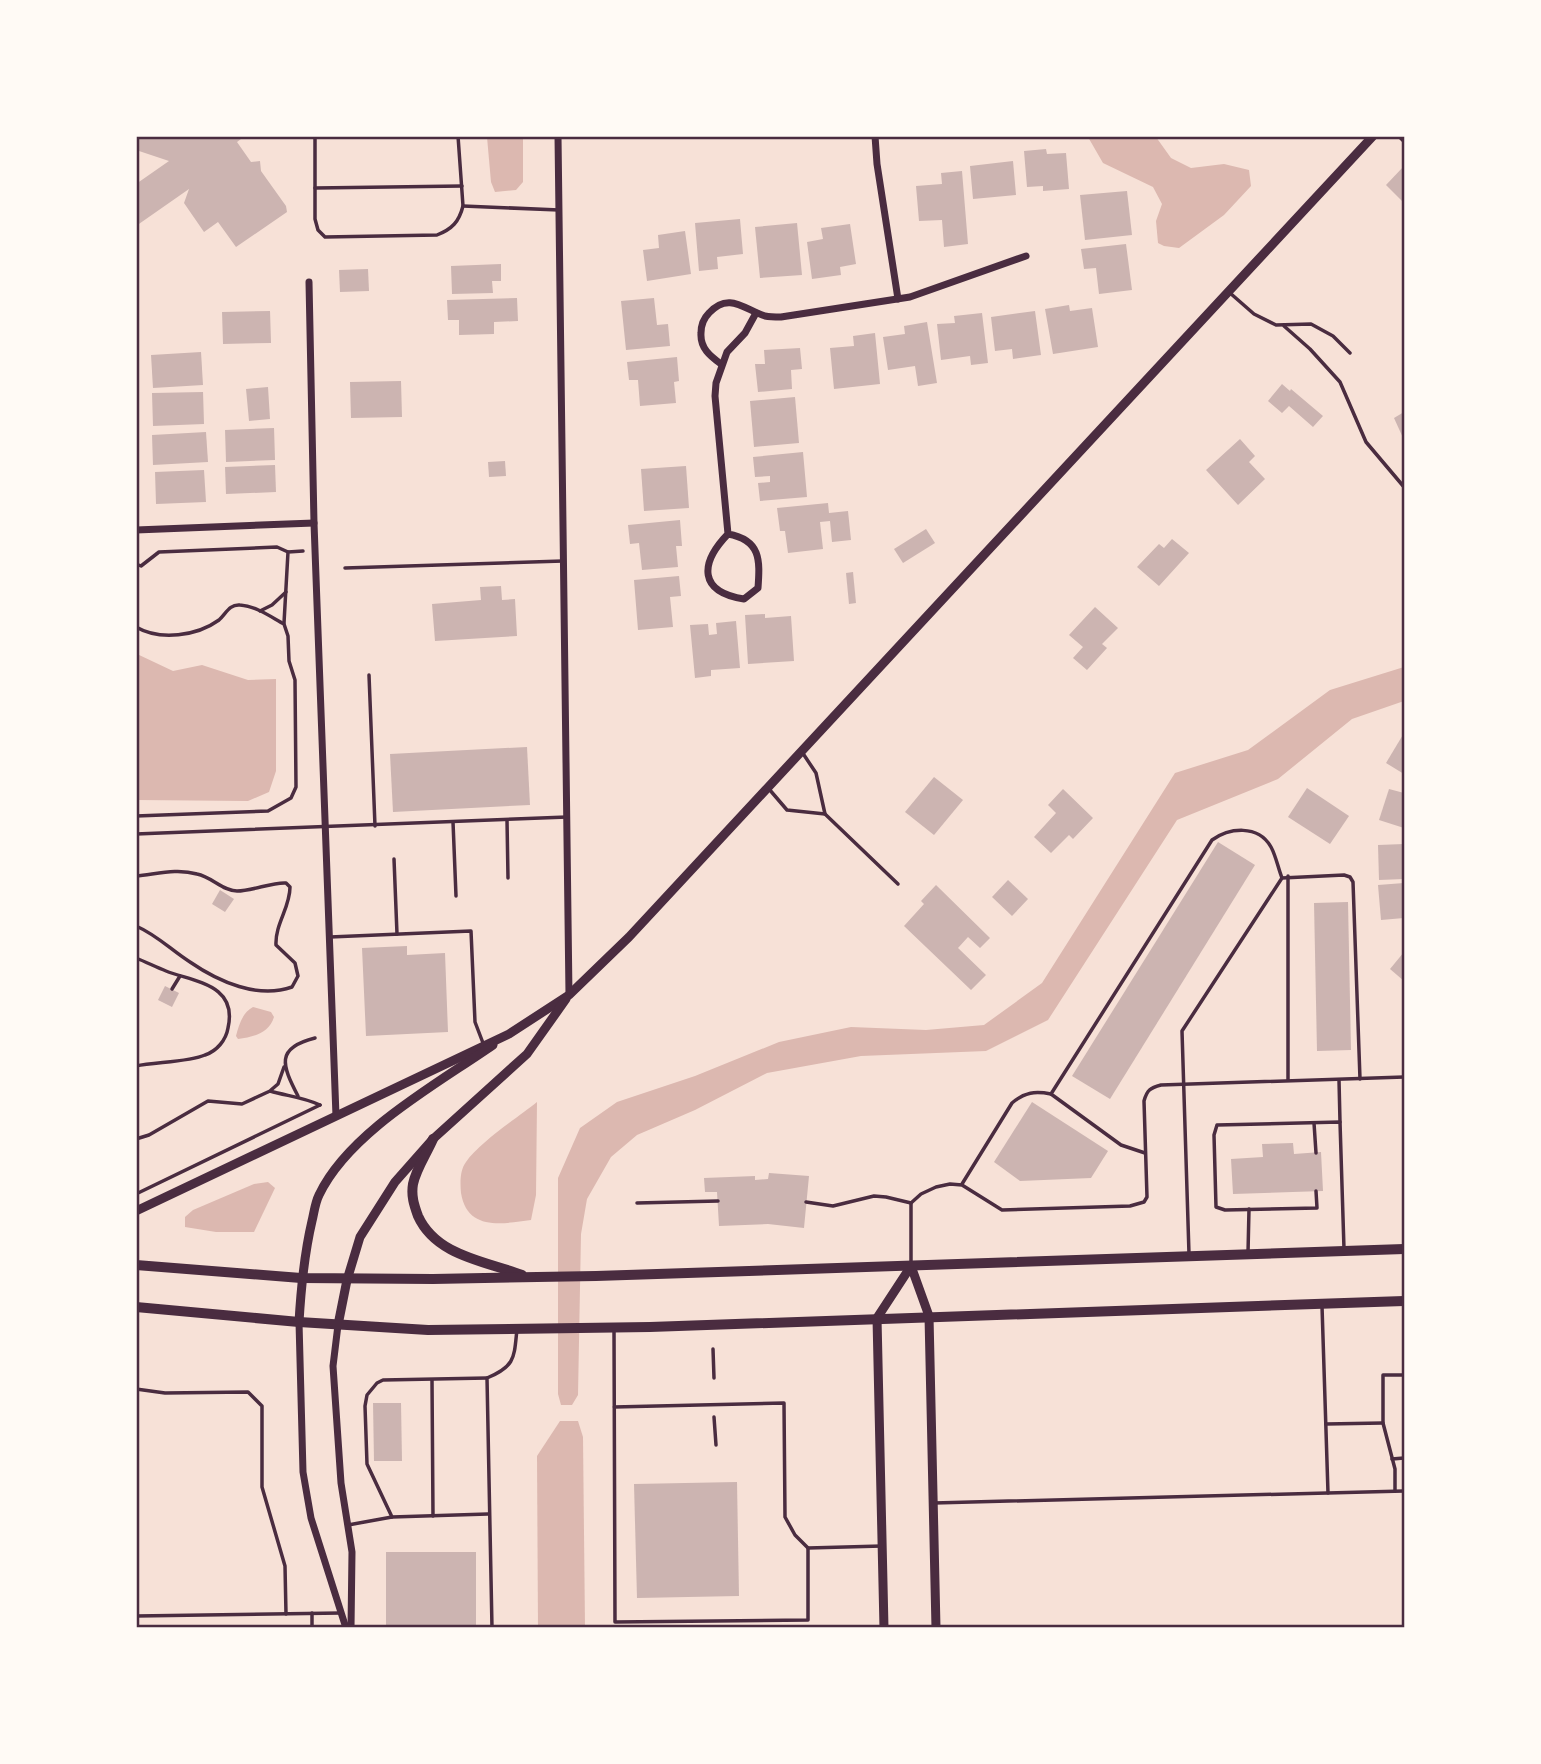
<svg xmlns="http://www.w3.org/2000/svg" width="1541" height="1764" viewBox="0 0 1541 1764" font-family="'DM Sans',sans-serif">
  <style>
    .water { fill: #dcb8b0 }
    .building { fill: #ccb4b1 }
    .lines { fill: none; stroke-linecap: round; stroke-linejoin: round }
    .path { stroke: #4a2c40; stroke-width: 3.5 }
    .service { stroke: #4a2c40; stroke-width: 3.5 }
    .minor { stroke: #4a2c40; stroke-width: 7 }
    .tertiary { stroke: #4a2c40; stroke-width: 9 }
    .primary { stroke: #4a2c40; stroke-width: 10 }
    .neatline { fill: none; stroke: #4a2c40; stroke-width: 2.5 }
  </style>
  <rect width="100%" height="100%" fill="#f7e1d7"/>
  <g class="water">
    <polygon points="487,137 523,137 523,182 516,190 495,192 491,182"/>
    <polygon points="1088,137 1156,137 1171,158 1191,168 1224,164 1249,170 1251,186 1224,215 1179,248 1164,246 1158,243 1156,221 1162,204 1153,187 1103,163"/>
    <polygon points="137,654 173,671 202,665 248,680 276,679 276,771 269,792 248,801 137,800"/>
    <polygon points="1404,667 1404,701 1352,719 1278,779 1177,820 1048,1020 986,1051 861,1056 767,1073 695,1110 637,1135 611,1157 587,1199 581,1234 578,1395 572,1405 561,1405 558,1394 558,1178 580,1128 617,1102 695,1076 779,1042 851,1027 926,1030 984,1025 1042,983 1175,773 1248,750 1330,690"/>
    <path d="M 253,1007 L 271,1012 L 274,1017 C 269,1033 254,1037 238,1039 L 236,1036 C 239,1025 242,1013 253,1007 Z"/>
    <path d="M 537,1102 L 536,1195 L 531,1220 C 502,1224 467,1231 461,1193 C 460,1182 460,1170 466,1162 C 480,1142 517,1118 537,1102 Z"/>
    <polygon points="268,1182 275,1188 254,1232 216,1232 185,1227 185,1217 193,1210 254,1184"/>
    <polygon points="560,1421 578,1421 583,1437 585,1627 538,1627 537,1456"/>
  </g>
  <g class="building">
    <polygon points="136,136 245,136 237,142 251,162 260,161 261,171 286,206 287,212 236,247 218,222 204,232 184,203 189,189 136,226 136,184 169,161 136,150"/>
    <polygon points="1046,149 1047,154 1066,153 1069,189 1043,191 1043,186 1027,187 1024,151"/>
    <polygon points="1013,161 1016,195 973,199 970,166"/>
    <polygon points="1404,166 1404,203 1386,185"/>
    <polygon points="962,171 968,244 944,247 942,220 919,221 916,186 942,184 941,173"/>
    <polygon points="1127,191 1132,235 1085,240 1080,195"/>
    <polygon points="740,219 743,254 717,257 718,269 699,271 695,223"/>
    <polygon points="797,223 802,275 760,278 755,227"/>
    <polygon points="850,224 856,264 840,267 841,275 812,279 807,242 823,239 821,228"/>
    <polygon points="685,231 691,274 647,281 643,250 659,248 658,235"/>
    <polygon points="1126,244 1132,290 1099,294 1096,268 1084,269 1081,249"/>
    <polygon points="501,264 501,281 492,281 493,293 452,294 451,266"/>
    <polygon points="368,269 369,291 340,292 339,270"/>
    <polygon points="517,298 518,321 494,322 494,334 459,335 459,320 448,320 447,300"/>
    <polygon points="654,298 657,325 668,324 670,346 626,350 621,301"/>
    <polygon points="1069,305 1070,311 1092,308 1098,347 1053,354 1045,309"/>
    <polygon points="270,311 271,343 223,344 222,312"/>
    <polygon points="1035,311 1041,355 1013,359 1012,349 995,351 991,317"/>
    <polygon points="982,313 988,363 971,365 970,356 941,360 937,324 955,323 954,316"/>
    <polygon points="927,322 937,383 918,386 915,366 888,370 883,337 905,334 904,326"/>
    <polygon points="875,333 880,384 834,389 830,348 854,346 853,336"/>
    <polygon points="800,348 802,369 791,370 792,389 758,392 755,364 765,364 764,350"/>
    <polygon points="201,352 203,385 153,388 151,355"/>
    <polygon points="677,357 679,381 674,382 676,403 640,406 638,380 629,380 627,362"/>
    <polygon points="401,381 402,417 351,418 350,382"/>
    <polygon points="1282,384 1290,391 1291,389 1323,416 1313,427 1289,406 1282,413 1268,401"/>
    <polygon points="268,387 270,419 249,421 246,389"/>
    <polygon points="203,392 204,424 153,426 152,393"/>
    <polygon points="795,397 799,443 754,447 750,401"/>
    <polygon points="1404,412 1404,440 1394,418"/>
    <polygon points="274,428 275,460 226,462 225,430"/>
    <polygon points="206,432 208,462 153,465 152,435"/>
    <polygon points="1240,439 1255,456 1249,462 1265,479 1238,505 1206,470"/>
    <polygon points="803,452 807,497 760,501 758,483 770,482 770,476 755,477 753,457"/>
    <polygon points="505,461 506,476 489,477 488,462"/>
    <polygon points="275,465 276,492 226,494 225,467"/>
    <polygon points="686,466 689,508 644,511 641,469"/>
    <polygon points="204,470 206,502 156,504 155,472"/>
    <polygon points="828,503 829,513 848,511 851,540 832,542 830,521 820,522 823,549 788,553 785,531 780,531 777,508"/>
    <polygon points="680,520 682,546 676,546 678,567 642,570 639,543 630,544 628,525"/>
    <polygon points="926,529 935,543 903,563 894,549"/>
    <polygon points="1172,539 1189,553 1159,586 1137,567 1159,544 1164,548"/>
    <polygon points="853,572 856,603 849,604 846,573"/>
    <polygon points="679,576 681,596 670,597 673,627 638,630 634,580"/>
    <polygon points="501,586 502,600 515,599 517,636 435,641 432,604 481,600 480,587"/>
    <polygon points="1095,607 1118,628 1102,644 1107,648 1087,670 1073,658 1083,647 1069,635"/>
    <polygon points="765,614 765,618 791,616 794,661 748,664 745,615"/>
    <polygon points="736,621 740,668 711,670 711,676 695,678 690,625 708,624 709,635 717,634 716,623"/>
    <polygon points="1404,733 1404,774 1386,763"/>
    <polygon points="527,747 530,805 393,812 390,754"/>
    <polygon points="934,777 963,800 934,835 905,812"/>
    <polygon points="1307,788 1349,816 1330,844 1288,817"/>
    <polygon points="1063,789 1093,818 1073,839 1069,835 1051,853 1034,837 1056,813 1048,805"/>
    <polygon points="1389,789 1404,793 1404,828 1379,820"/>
    <polygon points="1218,842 1255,865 1110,1099 1072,1076"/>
    <polygon points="1404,844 1404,879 1379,880 1378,845"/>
    <polygon points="1008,880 1028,899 1012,916 992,897"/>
    <polygon points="1404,883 1404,918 1381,920 1378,885"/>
    <polygon points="936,885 990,938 980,948 968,937 958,948 986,975 971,990 904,926 924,904 921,901"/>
    <polygon points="220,890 234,899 225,912 212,904"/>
    <polygon points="1348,902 1351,1050 1317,1051 1314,903"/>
    <polygon points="407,946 407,955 445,953 448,1032 366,1036 362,948"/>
    <polygon points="1404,952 1404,981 1390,969"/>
    <polygon points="165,986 179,993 172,1007 158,1000"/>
    <polygon points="1032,1102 1108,1151 1091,1178 1020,1181 994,1162"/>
    <polygon points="1293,1143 1294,1154 1321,1152 1323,1191 1233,1194 1231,1159 1263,1157 1262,1144"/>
    <polygon points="769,1173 809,1176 804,1228 768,1224 719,1226 717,1192 705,1192 704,1178 755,1176 755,1180 768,1179"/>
    <polygon points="373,1403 401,1403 402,1461 374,1461"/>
    <polygon points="737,1482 739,1596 637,1598 634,1484"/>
    <rect x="386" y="1552" width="90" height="76"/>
  </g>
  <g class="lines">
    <g class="path">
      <polyline points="136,564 141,566 159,552 277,547 288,552"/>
      <polyline points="260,611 272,605 286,592"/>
      <polyline points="284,623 288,552 303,551"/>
      <path d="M 136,627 C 160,641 197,636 219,620 C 226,614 229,604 240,605 C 256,606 271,617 284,624 L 288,636 L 289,661 L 295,680 L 296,787 L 291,798 L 268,811 L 136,816"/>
      <path d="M 136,876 C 157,874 177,868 197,874 C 212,877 223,891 237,891 C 253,891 272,882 286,883 L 290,887 C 290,908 275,924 276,945 L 295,963 L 298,976 L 292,987 C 258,999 219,982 190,962 C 171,950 157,935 136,926"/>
      <path d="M 136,958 C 146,962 156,967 166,971 C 194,982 238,984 228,1028 C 226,1040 217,1051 205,1055 C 189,1062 156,1062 136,1066"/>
      <polyline points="172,989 180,976"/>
      <polyline points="271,1090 278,1084 284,1067"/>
      <path d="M 298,1096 C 282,1065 275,1048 315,1038"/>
      <path d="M 136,1139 L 149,1135 L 208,1101 L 242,1104 L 270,1091 C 287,1096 303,1097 320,1105"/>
      <polyline points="136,1194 320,1105"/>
      <polyline points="713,1349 714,1378"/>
      <polyline points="714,1417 716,1445"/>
    </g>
    <g class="service">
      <path d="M 315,136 L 315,219 L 318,230 L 325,237 L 437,235 C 452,229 459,222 463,206 L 458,136"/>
      <polyline points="315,188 462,186"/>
      <polyline points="463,206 559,210"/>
      <polyline points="1230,293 1254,314 1276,325 1311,324 1333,336 1350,353"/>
      <polyline points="1284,326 1310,349 1340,382 1366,442 1404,487"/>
      <polyline points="345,568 563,561"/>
      <polyline points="369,675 375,826"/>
      <polyline points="802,752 816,773 825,814"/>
      <polyline points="769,789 787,810 825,814 898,884"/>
      <polyline points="507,820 508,878"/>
      <polyline points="453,822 456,896"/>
      <polyline points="136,834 567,817"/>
      <polyline points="394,859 397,934"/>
      <polyline points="1288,876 1288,1080"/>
      <polyline points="330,937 471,931 475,1022 483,1043"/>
      <polyline points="1339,1080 1340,1122"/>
      <polyline points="1314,1123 1316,1153"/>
      <path d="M 1145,1153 L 1121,1145 L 1051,1094 L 1212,840 C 1229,828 1258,824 1271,847 C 1276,856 1278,868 1282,878"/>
      <path d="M 962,1184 L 1012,1103 C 1025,1092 1035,1091 1051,1094"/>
      <polyline points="1316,1191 1317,1208 1225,1210 1216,1207 1214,1135 1217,1125 1340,1122 1344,1249"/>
      <polyline points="806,1202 833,1206 874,1196 886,1197 911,1203"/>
      <polyline points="637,1203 718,1201"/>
      <polyline points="1248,1253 1249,1209"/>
      <polyline points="1189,1254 1182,1031 1282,878 1344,875 1350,877 1353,882 1360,1079"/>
      <path d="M 911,1264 L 911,1203 L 921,1194 L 936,1187 L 950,1184 L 962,1185 L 1002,1210 L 1130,1206 L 1144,1202 L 1147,1197 L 1144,1101 C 1147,1090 1150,1088 1161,1085 L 1404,1077"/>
      <polyline points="1322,1306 1328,1493"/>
      <polyline points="614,1329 615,1622 808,1620 808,1548 795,1535 785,1517 784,1403 614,1407"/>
      <polyline points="432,1380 433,1516"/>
      <polyline points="136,1389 165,1393 248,1392 262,1406 262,1487 285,1566 286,1614"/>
      <polyline points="1326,1424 1383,1423"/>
      <polyline points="1392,1459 1404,1458"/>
      <polyline points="1395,1490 1395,1469 1383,1423 1383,1375 1404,1375"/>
      <polyline points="934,1503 1404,1491"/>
      <polyline points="392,1517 367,1464 365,1406 367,1395 377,1383 383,1380 487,1378"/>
      <polyline points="348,1525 392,1517 488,1514"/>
      <polyline points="808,1548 882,1546"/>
      <polyline points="312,1613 312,1628"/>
      <polyline points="136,1616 341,1613"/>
      <path d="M 492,1628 L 487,1378 C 516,1366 514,1357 517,1329"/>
    </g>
    <g class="minor">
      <polyline points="558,136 569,995"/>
      <polyline points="875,136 877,164 898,299"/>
      <polyline points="1401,136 1404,139"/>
      <polyline points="309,282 314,523 336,1116"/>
      <path d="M 721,364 C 710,356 700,348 701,333 C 701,326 704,318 709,313 C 729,291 745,310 765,316 C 770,317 776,317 781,317 L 910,297 L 1026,256"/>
      <polyline points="136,530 314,523"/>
      <path d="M 728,534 C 699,564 699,592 744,599 L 758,588 C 760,560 761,540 728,534 L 715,396 L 716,383 L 727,352 L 745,333 L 756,313"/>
      <polyline points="299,1322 303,1472 311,1518 346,1628"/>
      <polyline points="338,1325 333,1366 341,1483 352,1552 351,1628"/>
    </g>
    <g class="tertiary">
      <polyline points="136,1211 509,1034 569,995 629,937 1373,136"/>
      <polyline points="911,1266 929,1316 936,1628"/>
      <path d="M 299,1322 C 301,1288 304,1255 312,1221 C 314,1213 315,1203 319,1195 C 349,1132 437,1084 493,1045"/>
      <polyline points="338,1325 347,1280 360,1237 395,1182 433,1139 527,1054 566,999"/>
      <polyline points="884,1628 877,1318 911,1266"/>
    </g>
    <g class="primary">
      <path d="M 433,1139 C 427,1153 416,1169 413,1184 C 411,1196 414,1205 418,1216 C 436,1256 485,1261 522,1275"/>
      <polyline points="136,1265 301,1278 433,1279 596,1276 1404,1249"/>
      <polyline points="136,1307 299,1322 428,1330 650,1327 1404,1301"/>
    </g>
  </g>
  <rect width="1541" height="1764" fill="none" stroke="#fffaf5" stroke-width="276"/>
  <rect x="138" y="138" width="1265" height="1488" class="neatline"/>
</svg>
